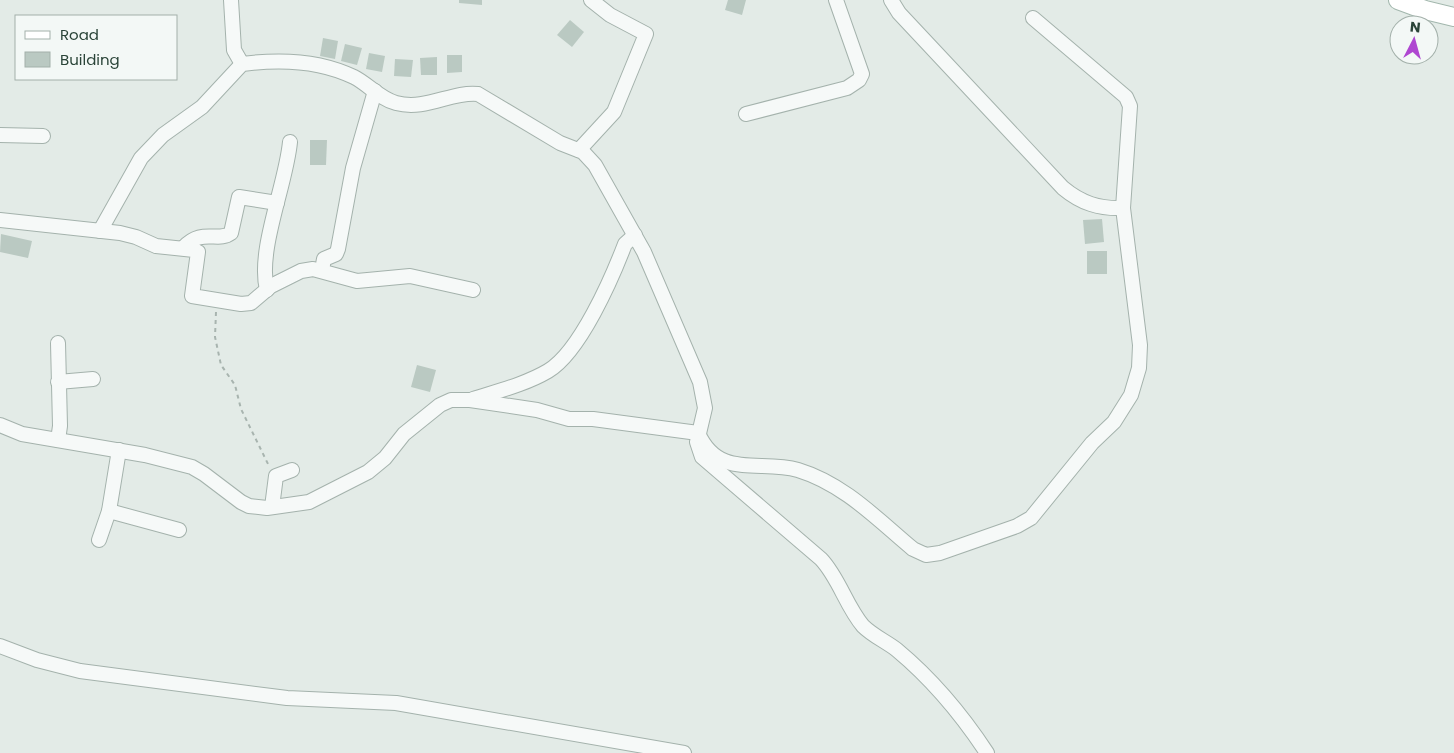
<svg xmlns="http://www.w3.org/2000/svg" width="1454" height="753" viewBox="0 0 1454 753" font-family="Poppins,sans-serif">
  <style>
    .building { fill: #bac9c2 }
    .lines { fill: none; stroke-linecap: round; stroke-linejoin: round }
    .minor-casing { stroke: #a4b2ac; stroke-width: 16 }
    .major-casing { stroke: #a2b7ad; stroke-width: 20 }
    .path { stroke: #a8b4af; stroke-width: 2; stroke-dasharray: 4 4; stroke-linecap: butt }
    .minor { stroke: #f6f9f8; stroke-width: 14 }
    .major { stroke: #fff; stroke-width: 18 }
  </style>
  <rect width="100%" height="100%" fill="#e3ebe7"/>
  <g class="building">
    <polygon points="459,0 482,0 482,5 459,3"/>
    <polygon points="728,0 746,0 742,15 725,10"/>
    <polygon points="570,20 584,32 572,47 557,35"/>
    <polygon points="323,38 338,41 335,59 320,56"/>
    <polygon points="345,44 362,48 357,65 341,61"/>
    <polygon points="369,53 385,56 382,72 366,69"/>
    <polygon points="447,55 462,55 462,72 447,73"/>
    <polygon points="437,57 437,75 421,75 420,58"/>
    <polygon points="395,59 413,60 411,77 394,76"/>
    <polygon points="310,140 327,140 326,165 310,165"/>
    <polygon points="1102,219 1104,242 1085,244 1083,220"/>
    <polygon points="1,234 32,241 28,258 0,252"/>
    <rect x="1087" y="251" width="20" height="23"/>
    <polygon points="417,365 436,370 430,392 411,387"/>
  </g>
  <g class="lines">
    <defs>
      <g id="minor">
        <polyline points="231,0 234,50 242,64"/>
        <path d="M 891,0 L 899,13 L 1063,188 C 1081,203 1099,209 1123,208"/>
        <polyline points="746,114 847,88 859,80 862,74 836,0"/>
        <polyline points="0,135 43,136"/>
        <polyline points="579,150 614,112 646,34 610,15 591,0"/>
        <polyline points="0,220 120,233 136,237 156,246 194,250 198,252 192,296 241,304 251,303 271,286 301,271 313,269 357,281 410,276 473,290"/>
        <path d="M 100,231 L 141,158 L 163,135 L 202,107 L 242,64 C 279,59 319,60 354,77 C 368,84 380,99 396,103 C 426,111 452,91 478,94 L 560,143 L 583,152 L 595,165 L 644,252 L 700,382 L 705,408 L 697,442 L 702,457 L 821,559 C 839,578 846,606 863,626 C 873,636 887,642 897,650 C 933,680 962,715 987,753"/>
        <path d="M 183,248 C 202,227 218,243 231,233 L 239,197 L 277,203"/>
        <polyline points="322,270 324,259 336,254 338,249 353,168 375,91"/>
        <path d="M 267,290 C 257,250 286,185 290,142"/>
        <polyline points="58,382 93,379"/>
        <path d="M 473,399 C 498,391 526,384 548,371 C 580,352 612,278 625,244 L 635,235"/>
        <path d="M 0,425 L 22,434 L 145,455 L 192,467 L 204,474 L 241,502 L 249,506 L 267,508 L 309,502 L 368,472 L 385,458 L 404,434 L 440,405 L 451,400 L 470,400 L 537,410 L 569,419 L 593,419 L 698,433 C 719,480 760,459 798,470 C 844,484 877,519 913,549 L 926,555 L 940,553 L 1017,526 L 1031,518 L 1092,443 L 1114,422 L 1131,395 L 1139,368 L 1140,345 L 1123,208 L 1130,106 L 1126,97 L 1033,18"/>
        <polyline points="58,440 60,426 58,343"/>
        <polyline points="272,507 276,476 292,470"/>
        <polyline points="109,511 179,530"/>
        <polyline points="99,540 109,511 119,450"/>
        <polyline points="0,646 37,660 80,671 287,698 396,703 684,753"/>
      </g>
      <polyline id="major" points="1398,0 1425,10 1454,17"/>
    </defs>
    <use href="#minor" class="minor-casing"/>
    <use href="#major" class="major-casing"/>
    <polyline class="path" points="216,312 215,337 221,365 235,385 241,409 269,466"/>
    <use href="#minor" class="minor"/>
    <use href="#major" class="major"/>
  </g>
  <rect x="15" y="15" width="162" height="65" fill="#f3f8f6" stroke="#a3b0aa"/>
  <rect x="25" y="31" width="25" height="8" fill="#ffffff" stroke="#a3b0aa"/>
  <text x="60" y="40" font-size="15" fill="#2a4438">Road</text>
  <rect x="25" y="52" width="25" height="15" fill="#bac9c2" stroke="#a3b0aa"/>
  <text x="60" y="65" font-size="15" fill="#2a4438">Building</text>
  <g transform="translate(1414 40) rotate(6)"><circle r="24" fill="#f3f8f6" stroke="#a3b0aa"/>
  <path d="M0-4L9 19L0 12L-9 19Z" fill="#af47d1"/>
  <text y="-8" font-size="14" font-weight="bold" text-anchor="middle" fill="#2a4438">N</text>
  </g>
</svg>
